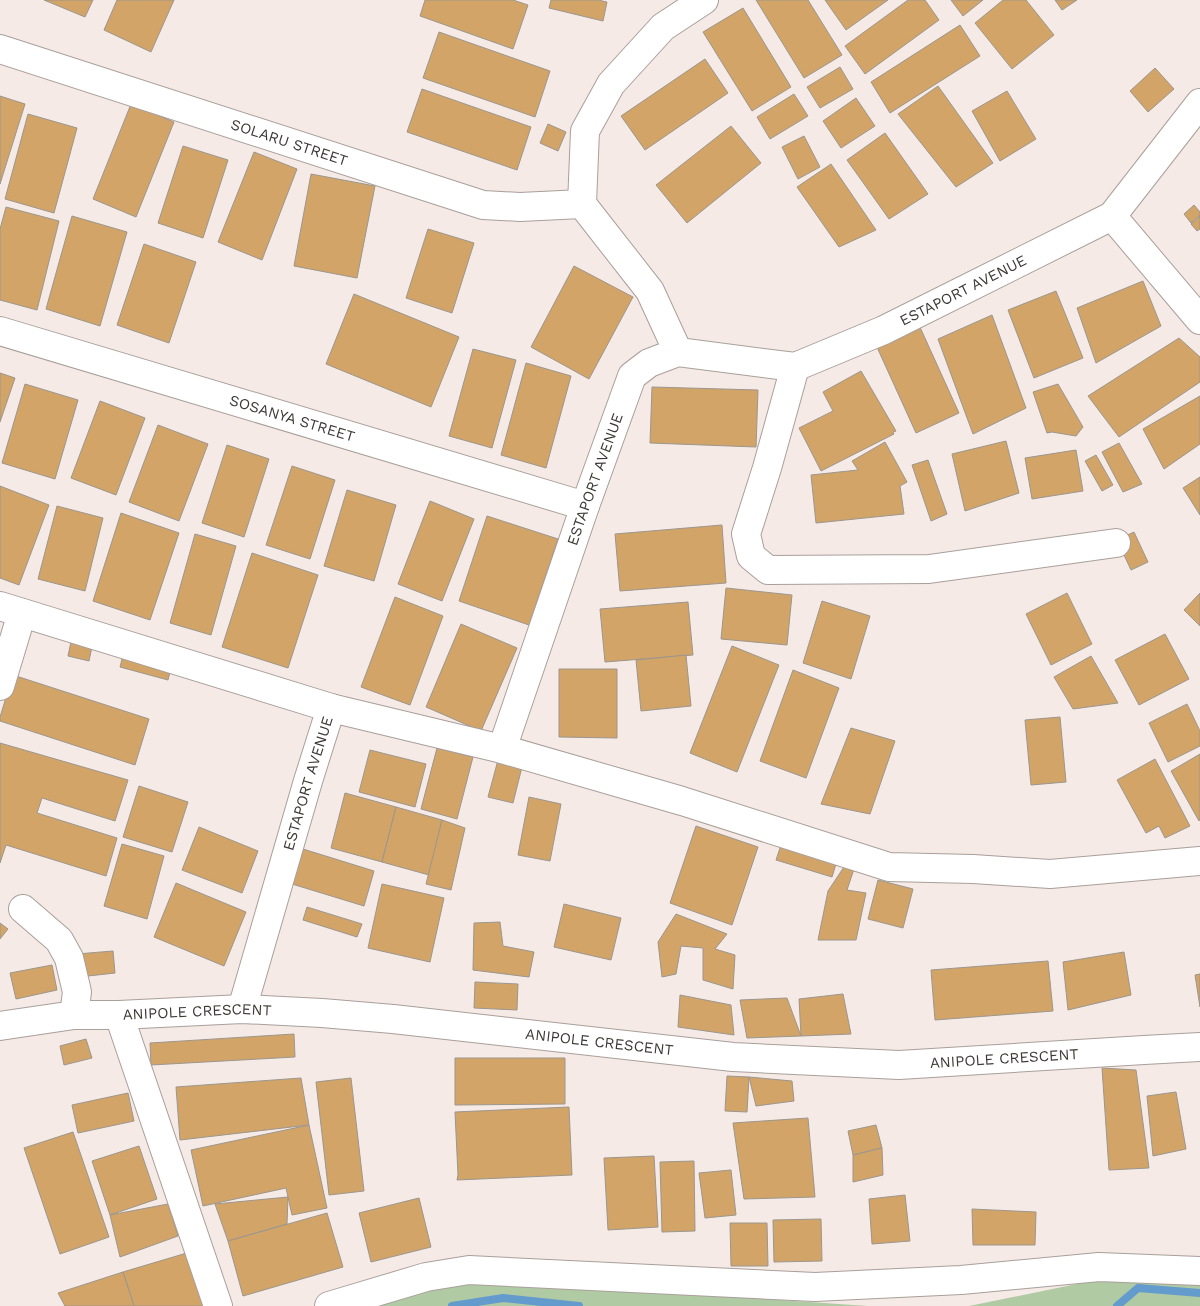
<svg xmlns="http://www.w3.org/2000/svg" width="1200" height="1306" viewBox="0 0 1200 1306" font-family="'Work Sans',sans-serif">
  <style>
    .green { fill: #b0caa3 }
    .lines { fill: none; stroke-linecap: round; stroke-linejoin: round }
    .stream { stroke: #639bcd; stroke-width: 8 }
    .building { fill: #d2a467; stroke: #9c968e }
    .minor-casing { stroke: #a99f9b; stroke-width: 30 }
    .minor { stroke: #fff; stroke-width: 28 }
    .labels { text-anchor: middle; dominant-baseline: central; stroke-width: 4.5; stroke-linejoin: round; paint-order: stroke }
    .street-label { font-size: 15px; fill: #3c3836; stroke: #fff9f6 }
  </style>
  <rect width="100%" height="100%" fill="#f5eae6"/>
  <g class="green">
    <polygon points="445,1277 868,1306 342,1306"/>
    <polygon points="1096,1280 1200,1284 1200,1306 969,1306"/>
  </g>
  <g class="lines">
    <g class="stream">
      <polyline points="452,1306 503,1298 579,1306"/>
      <polyline points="1117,1306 1138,1288 1200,1293"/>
    </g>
  </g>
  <g class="building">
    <polygon points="44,0 93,0 85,17"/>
    <polygon points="117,0 174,0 151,52 104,30"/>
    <polygon points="425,0 513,0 528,5 513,49 420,16"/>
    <polygon points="551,0 598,0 607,2 603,21 549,8"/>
    <polygon points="756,0 808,0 842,55 804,78"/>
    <polygon points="825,0 888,0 846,30"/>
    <polygon points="908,0 925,0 939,20 865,74 845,46"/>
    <polygon points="951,0 983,0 963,16"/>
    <polygon points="1003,0 1026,0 1054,35 1012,69 975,23"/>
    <polygon points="1055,0 1077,0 1062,10"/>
    <polygon points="743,8 791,87 752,111 703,32"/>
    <polygon points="960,25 980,56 890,113 871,82"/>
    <polygon points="439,32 550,71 535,117 423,78"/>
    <polygon points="705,59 728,93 645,150 621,116"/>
    <polygon points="840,67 853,89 820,108 807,87"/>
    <polygon points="1155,68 1174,89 1148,112 1130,91"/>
    <polygon points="938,86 993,163 956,187 898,114"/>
    <polygon points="422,89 531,127 517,170 407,132"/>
    <polygon points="1007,91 1036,139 1000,161 972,111"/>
    <polygon points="794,94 808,116 770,139 757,117"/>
    <polygon points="0,96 25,104 0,184"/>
    <polygon points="856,98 875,126 841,148 823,121"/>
    <polygon points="131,104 174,122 136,217 93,199"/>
    <polygon points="28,114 77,128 54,213 5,199"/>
    <polygon points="548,124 566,132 558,151 540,143"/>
    <polygon points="731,126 761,163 687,223 656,185"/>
    <polygon points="885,133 928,194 889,219 847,160"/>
    <polygon points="804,136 820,167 798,179 782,147"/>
    <polygon points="183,146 228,160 203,238 158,223"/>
    <polygon points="254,152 297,169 262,260 218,242"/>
    <polygon points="831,164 876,230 839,247 797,187"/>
    <polygon points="311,174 375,186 357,278 294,266"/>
    <polygon points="1194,205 1200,212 1200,215 1191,223 1184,214"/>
    <polygon points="6,207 59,221 37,310 0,300 0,229"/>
    <polygon points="72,216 127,232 100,326 46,309"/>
    <polygon points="1200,216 1200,229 1197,231 1191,224"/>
    <polygon points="428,229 474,243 452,313 406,298"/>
    <polygon points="144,244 196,262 169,343 117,325"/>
    <polygon points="574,266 633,297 589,379 531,347"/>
    <polygon points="1143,281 1161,326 1096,363 1077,308"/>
    <polygon points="1056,291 1083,358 1034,378 1008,310"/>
    <polygon points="354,294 459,337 431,407 326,364"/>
    <polygon points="992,315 1026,408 973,434 938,339"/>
    <polygon points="919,325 959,413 916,433 876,345"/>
    <polygon points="1179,338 1200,357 1200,382 1119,437 1088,396"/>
    <polygon points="473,349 516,360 492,448 449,436"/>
    <polygon points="526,363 571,376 546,468 501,455"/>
    <polygon points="861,371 896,431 893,432 894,434 821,471 799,428 833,411 823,392"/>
    <polygon points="0,373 15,378 0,422"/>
    <polygon points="25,384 78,400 55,479 2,463"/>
    <polygon points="1058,384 1083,427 1076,436 1052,432 1047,433 1033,392"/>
    <polygon points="652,387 758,390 756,447 650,443"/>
    <polygon points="1200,396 1200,444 1164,469 1143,429"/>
    <polygon points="100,401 145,418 116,495 71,478"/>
    <polygon points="158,425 208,444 179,521 129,502"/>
    <polygon points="1006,441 1019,493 965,511 952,454"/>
    <polygon points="885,442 907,482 900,486 904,514 816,523 811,475 858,470 852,461"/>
    <polygon points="1119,443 1142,484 1123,492 1102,452"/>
    <polygon points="227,445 269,459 244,537 202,523"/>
    <polygon points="1076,450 1083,491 1032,499 1025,458"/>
    <polygon points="1096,455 1113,485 1102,491 1085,461"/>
    <polygon points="928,460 947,514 931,521 912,465"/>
    <polygon points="292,466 335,480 310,559 266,545"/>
    <polygon points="1200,477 1200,515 1183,488"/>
    <polygon points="0,486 49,505 19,585 0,578"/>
    <polygon points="347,490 396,505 374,581 324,566"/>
    <polygon points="430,501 474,519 442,601 398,584"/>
    <polygon points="57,506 103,518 85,591 38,579"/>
    <polygon points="121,513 179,533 150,620 93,601"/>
    <polygon points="487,516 558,539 529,625 459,601"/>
    <polygon points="722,525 726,583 620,591 615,534"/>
    <polygon points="1134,532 1148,562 1131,570 1117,540"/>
    <polygon points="195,534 236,546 211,635 170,623"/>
    <polygon points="252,553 318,575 288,668 222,647"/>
    <polygon points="726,588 792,595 787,645 721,639"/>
    <polygon points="1067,593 1092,644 1051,665 1026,614"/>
    <polygon points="1200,593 1200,626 1184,610"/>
    <polygon points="395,597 443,616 410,705 361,687"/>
    <polygon points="822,601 870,616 851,679 803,663"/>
    <polygon points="688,602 693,655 605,662 600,609"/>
    <polygon points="461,624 517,648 481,731 426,707"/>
    <polygon points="1165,634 1189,679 1139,705 1115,660"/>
    <polygon points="72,637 93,642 89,661 68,656"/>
    <polygon points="732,646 779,665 737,772 690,753"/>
    <polygon points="123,655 171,668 168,680 120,667"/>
    <polygon points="686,655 691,706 641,711 636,660"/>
    <polygon points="1091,656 1118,703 1073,709 1054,677"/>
    <polygon points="559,669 617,669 617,738 559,737"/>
    <polygon points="793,670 839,688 806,778 760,761"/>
    <polygon points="13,675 149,719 135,765 0,721 0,717"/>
    <polygon points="1187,704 1200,731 1200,746 1168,762 1149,723"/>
    <polygon points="1060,717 1066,782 1031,785 1025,720"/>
    <polygon points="851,728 895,741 870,814 821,804"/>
    <polygon points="0,743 128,780 115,821 42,798 37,813 117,838 106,876 6,845 0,863"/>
    <polygon points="437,748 473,757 457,819 421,809"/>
    <polygon points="370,750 426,764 415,807 359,792"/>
    <polygon points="1200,754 1200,820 1199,821 1171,771"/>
    <polygon points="1155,759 1190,826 1165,838 1159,826 1146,833 1117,780"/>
    <polygon points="498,760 522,767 513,803 488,797"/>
    <polygon points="139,786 188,802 172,852 123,837"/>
    <polygon points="345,793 396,807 382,862 331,848"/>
    <polygon points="529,797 561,804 550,861 518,855"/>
    <polygon points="396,807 442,820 429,875 382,862"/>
    <polygon points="442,820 465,828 451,890 426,884"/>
    <polygon points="696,826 758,847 732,925 670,903"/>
    <polygon points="199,827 258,851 242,893 182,870"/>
    <polygon points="784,836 839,854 832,877 776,860"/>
    <polygon points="122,844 164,856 147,919 104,906"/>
    <polygon points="303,849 374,871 364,906 292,884"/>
    <polygon points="846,864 855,866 847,890 866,893 856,940 818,940 828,891"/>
    <polygon points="878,880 913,889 903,928 868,919"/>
    <polygon points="176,883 246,912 224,966 154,937"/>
    <polygon points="382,884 444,898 430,962 368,948"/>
    <polygon points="564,904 621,918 611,960 554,947"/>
    <polygon points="307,907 362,924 357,937 303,920"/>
    <polygon points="676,914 727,934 715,949 735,955 733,989 703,980 703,948 681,946 676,974 662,977 658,942"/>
    <polygon points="500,922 503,946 534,952 529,977 473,970 474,923"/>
    <polygon points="0,923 8,929 0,939"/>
    <polygon points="113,951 115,973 79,977 77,954"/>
    <polygon points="1124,952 1131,995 1068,1010 1063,962"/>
    <polygon points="1048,961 1053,1011 935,1020 931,970"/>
    <polygon points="52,965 57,990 16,999 10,973"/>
    <polygon points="1200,974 1200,1007 1195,975"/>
    <polygon points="475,982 518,984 517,1010 474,1008"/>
    <polygon points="843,994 851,1034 801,1036 799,999"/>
    <polygon points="680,995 731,1005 734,1035 678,1027"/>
    <polygon points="787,998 801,1036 747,1038 740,1000"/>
    <polygon points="294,1034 295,1057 151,1065 150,1043"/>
    <polygon points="86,1039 92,1058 64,1065 60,1046"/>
    <polygon points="455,1058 565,1058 565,1104 455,1105"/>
    <polygon points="1102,1068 1136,1070 1149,1168 1109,1170"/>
    <polygon points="727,1076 749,1077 747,1112 725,1111"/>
    <polygon points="749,1077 792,1081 794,1101 756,1106"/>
    <polygon points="301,1078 309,1125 180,1140 176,1087"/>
    <polygon points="351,1078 364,1191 329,1195 316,1082"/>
    <polygon points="1176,1092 1186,1149 1153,1156 1147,1096"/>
    <polygon points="128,1093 134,1121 78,1133 72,1105"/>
    <polygon points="569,1107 572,1175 457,1180 458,1175 455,1112"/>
    <polygon points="808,1118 815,1197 744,1199 733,1123"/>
    <polygon points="309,1125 327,1208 292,1215 286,1188 203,1206 191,1150"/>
    <polygon points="876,1125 882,1148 853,1155 848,1131"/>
    <polygon points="73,1132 109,1237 60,1254 24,1148"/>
    <polygon points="139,1146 157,1199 110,1215 92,1161"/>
    <polygon points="882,1148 883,1175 853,1182 853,1155"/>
    <polygon points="654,1156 658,1227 608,1230 604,1158"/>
    <polygon points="694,1161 695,1231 662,1232 660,1162"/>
    <polygon points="731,1170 736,1215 705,1218 699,1173"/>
    <polygon points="905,1195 910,1241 872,1244 869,1199"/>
    <polygon points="288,1197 287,1224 228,1241 215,1204"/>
    <polygon points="419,1198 431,1247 371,1262 359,1213"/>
    <polygon points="168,1204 178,1236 120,1257 110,1215"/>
    <polygon points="972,1209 1036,1212 1035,1245 973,1245"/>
    <polygon points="327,1213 343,1267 243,1296 228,1241"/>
    <polygon points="821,1219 822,1261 774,1262 773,1220"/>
    <polygon points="730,1223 767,1223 768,1266 731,1266"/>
    <polygon points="190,1252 207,1306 134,1306 123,1272"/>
    <polygon points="123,1272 134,1306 65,1306 58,1293"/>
  </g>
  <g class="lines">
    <defs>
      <g id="minor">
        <path id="s1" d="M 0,49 L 483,205 L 520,207 L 582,204"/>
        <polyline points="1112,216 1200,320"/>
        <path id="s2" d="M 0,331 L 585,506"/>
        <polyline points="678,352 650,291 582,204 585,131 611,84 663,27 704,0"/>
        <polyline points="795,367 767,468 746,534 751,556 768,570 929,569 1116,543"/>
        <polyline points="0,606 331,708"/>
        <polyline points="0,686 22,613"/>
        <polyline points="502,749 682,801 889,867 973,869 1050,874 1200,861"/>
        <polyline points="23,909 59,940 69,958 77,992 74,1015"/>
        <path id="s3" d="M 242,1009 L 308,781 L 331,708 L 502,749 L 585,506 L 632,376 L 649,363 L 678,352 L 795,367 L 884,330 L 1112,216 L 1200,103"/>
        <polyline points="119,1015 218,1306"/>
        <path id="s4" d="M 0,1026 L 74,1015 L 119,1015 L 242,1009 L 322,1013 L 393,1019 L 733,1057 L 899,1065 L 1144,1050 L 1200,1047"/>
        <polyline points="329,1306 426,1277 469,1270 815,1287 961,1280 1099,1267 1200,1271"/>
      </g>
    </defs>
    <use href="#minor" class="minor-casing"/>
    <use href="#minor" class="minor"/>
  </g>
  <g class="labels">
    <g class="street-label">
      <text stroke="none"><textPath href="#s1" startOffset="304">SOLARU STREET</textPath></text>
      <text stroke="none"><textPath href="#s3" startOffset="1240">ESTAPORT AVENUE</textPath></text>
      <text stroke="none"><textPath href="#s2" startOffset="305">SOSANYA STREET</textPath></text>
      <text stroke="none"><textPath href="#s3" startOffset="775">ESTAPORT AVENUE</textPath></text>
      <text stroke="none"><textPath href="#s3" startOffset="235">ESTAPORT AVENUE</textPath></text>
      <text stroke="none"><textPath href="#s4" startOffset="198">ANIPOLE CRESCENT</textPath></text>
      <text stroke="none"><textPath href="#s4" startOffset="602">ANIPOLE CRESCENT</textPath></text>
      <text stroke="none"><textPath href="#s4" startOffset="1008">ANIPOLE CRESCENT</textPath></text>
    </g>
  </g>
</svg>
